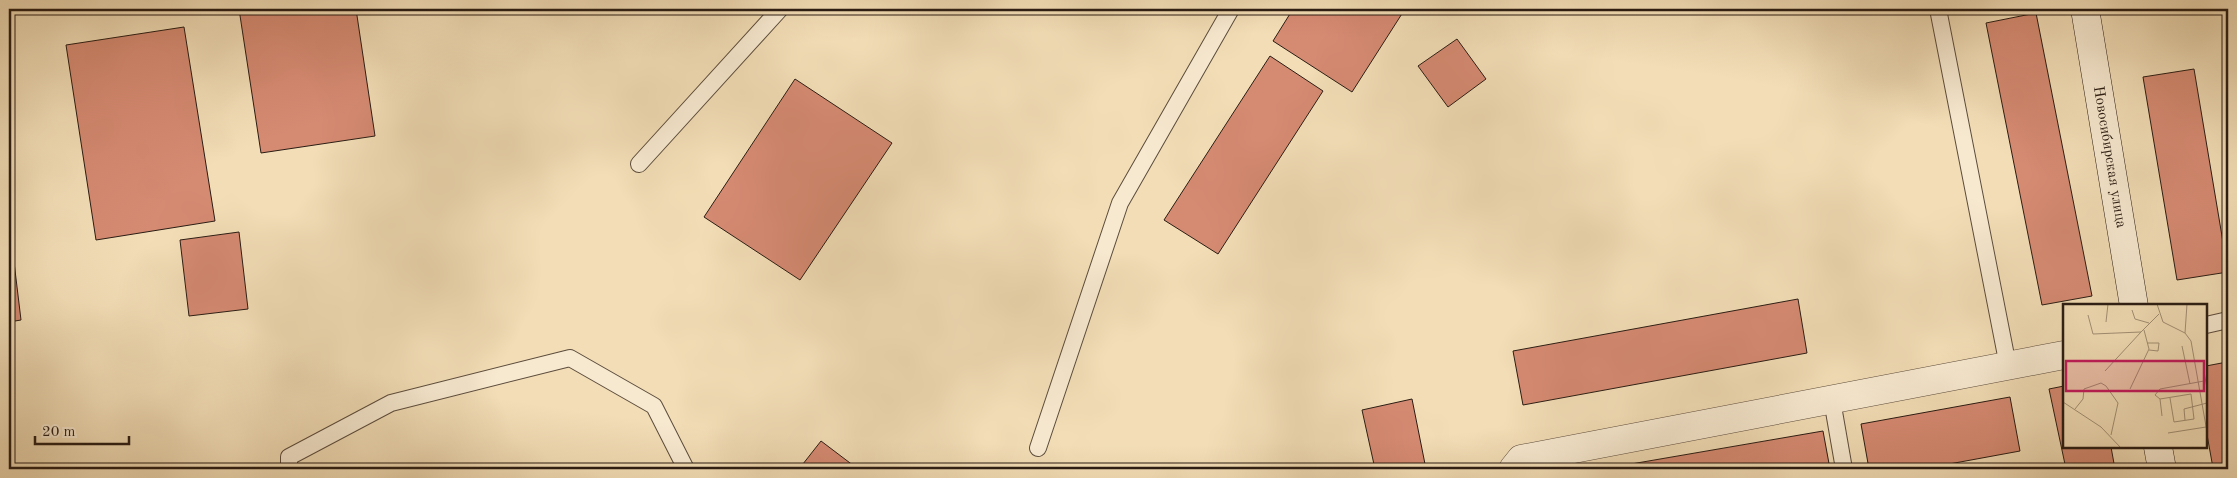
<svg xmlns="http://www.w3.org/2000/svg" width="2237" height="478" viewBox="0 0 2237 478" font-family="'Old Standard TT',serif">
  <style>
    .building { fill: #d58a72; stroke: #2a1c13 }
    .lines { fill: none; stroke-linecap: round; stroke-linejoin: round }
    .service-casing { stroke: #5c4c3c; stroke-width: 18 }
    .minor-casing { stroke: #5c4c3c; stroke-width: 29 }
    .secondary-casing { stroke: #2a1c13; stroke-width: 29 }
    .service { stroke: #f7e9d0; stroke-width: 16 }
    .minor { stroke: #f7e9d0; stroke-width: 28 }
    .secondary { stroke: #f7e9d0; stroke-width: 28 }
    .labels { text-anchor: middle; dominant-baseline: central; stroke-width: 4; stroke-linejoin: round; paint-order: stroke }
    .street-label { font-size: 15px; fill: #2a1c13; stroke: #f7e9d0 }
    .inset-road { fill: none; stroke: #a29075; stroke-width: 1 }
    .view { fill: #c2185b; fill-opacity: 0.15; stroke: #c2185b; stroke-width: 2.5 }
    .inset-edge { fill: none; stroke: #2a1c13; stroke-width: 2.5 }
  </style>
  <rect width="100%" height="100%" fill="#f2ddb6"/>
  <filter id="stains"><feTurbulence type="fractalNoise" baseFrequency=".004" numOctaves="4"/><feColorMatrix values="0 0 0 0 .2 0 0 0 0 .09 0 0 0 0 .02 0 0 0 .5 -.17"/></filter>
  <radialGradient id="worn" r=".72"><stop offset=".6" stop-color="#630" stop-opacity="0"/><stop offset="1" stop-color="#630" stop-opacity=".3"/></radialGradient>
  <g class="building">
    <polygon points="239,9 356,9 375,136 261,153"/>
    <polygon points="1293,9 1405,9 1352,92 1273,41"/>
    <polygon points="2036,13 2092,296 2042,305 1986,23"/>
    <polygon points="184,27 215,221 96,240 66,45"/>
    <polygon points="1457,39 1486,79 1448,107 1418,66"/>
    <polygon points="1270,56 1323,91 1218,254 1164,220"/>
    <polygon points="2194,69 2228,272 2177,280 2143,77"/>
    <polygon points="795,79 892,143 800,280 704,217"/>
    <polygon points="239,232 248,309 189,316 180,240"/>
    <polygon points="9,262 14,262 21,320 9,322"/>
    <polygon points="1798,299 1807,353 1523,405 1513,351"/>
    <polygon points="2227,362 2228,464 2213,468 2206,429 2206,366"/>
    <polygon points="2064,386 2064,447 2111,447 2115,469 2066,469 2049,389"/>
    <polygon points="2010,397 2020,451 1922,469 1869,469 1861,424"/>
    <polygon points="1412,399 1426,469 1375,469 1362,410"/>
    <polygon points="1823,431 1830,469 1602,469"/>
    <polygon points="821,441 858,469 799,469"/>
  </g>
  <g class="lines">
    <defs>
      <g id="service">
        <polyline points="1938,9 2008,366"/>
        <polyline points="639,164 780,9"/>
        <polyline points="2206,325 2228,320"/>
        <polyline points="1832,400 1844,469"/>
        <polyline points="1038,448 1120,203 1231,9"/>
        <polyline points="289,469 289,457 391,403 570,358 654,406 686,469"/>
      </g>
      <polyline id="minor" points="1513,469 1521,459 2064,355"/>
      <g id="secondary">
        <path id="s1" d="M 2085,9 L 2134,306"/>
        <polyline points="2158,447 2162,469"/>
      </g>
    </defs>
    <use href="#service" class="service-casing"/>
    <use href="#minor" class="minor-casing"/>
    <use href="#secondary" class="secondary-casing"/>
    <use href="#service" class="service"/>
    <use href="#minor" class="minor"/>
    <use href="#secondary" class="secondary"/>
  </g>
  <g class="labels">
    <g class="street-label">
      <text stroke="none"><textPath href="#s1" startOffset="150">Новосибирская улица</textPath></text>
    </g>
  </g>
  <g transform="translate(2063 304)">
    <rect width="144" height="144" fill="#f2ddb6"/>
    <path class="inset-road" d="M 94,0 L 100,18 L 122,29 L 128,37 L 144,128M 69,6 L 72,15 L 86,19M 25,11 L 30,30 L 78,28 L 96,10M 43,18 L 45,0 L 51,0M 122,29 L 124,0M 84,39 L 96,39 L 95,47 L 86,46M 119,42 L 127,80M 42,67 L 78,28M 141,68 L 144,84M 67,85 L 86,45 L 81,26M 97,95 L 128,90 L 131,115 L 111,118 L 107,94M 0,98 L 38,123 L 58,144M 12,105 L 20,95 L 21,85 L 38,79 L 43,82 L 55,99 L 48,131M 99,112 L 97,95 L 92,91 L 97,85 L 141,77M 122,116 L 121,105 L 144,99M 105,129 L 143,123"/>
    <path class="view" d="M 3,57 L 141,57 L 141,87 L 3,87 Z"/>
    <rect width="144" height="144" class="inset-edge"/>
  </g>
  <rect width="2237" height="478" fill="none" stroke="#f2ddb6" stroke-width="30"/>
  <rect x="10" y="10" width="2217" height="458" fill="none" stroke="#2a1c13" stroke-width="2.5"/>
  <rect x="15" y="15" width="2207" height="448" fill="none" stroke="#2a1c13"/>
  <path d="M35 436v8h94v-8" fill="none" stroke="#2a1c13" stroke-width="2.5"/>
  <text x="42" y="436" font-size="15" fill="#2a1c13" stroke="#f7e9d0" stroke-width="4" paint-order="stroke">20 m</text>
  <rect width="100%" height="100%" filter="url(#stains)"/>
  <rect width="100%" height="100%" fill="url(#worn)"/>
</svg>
